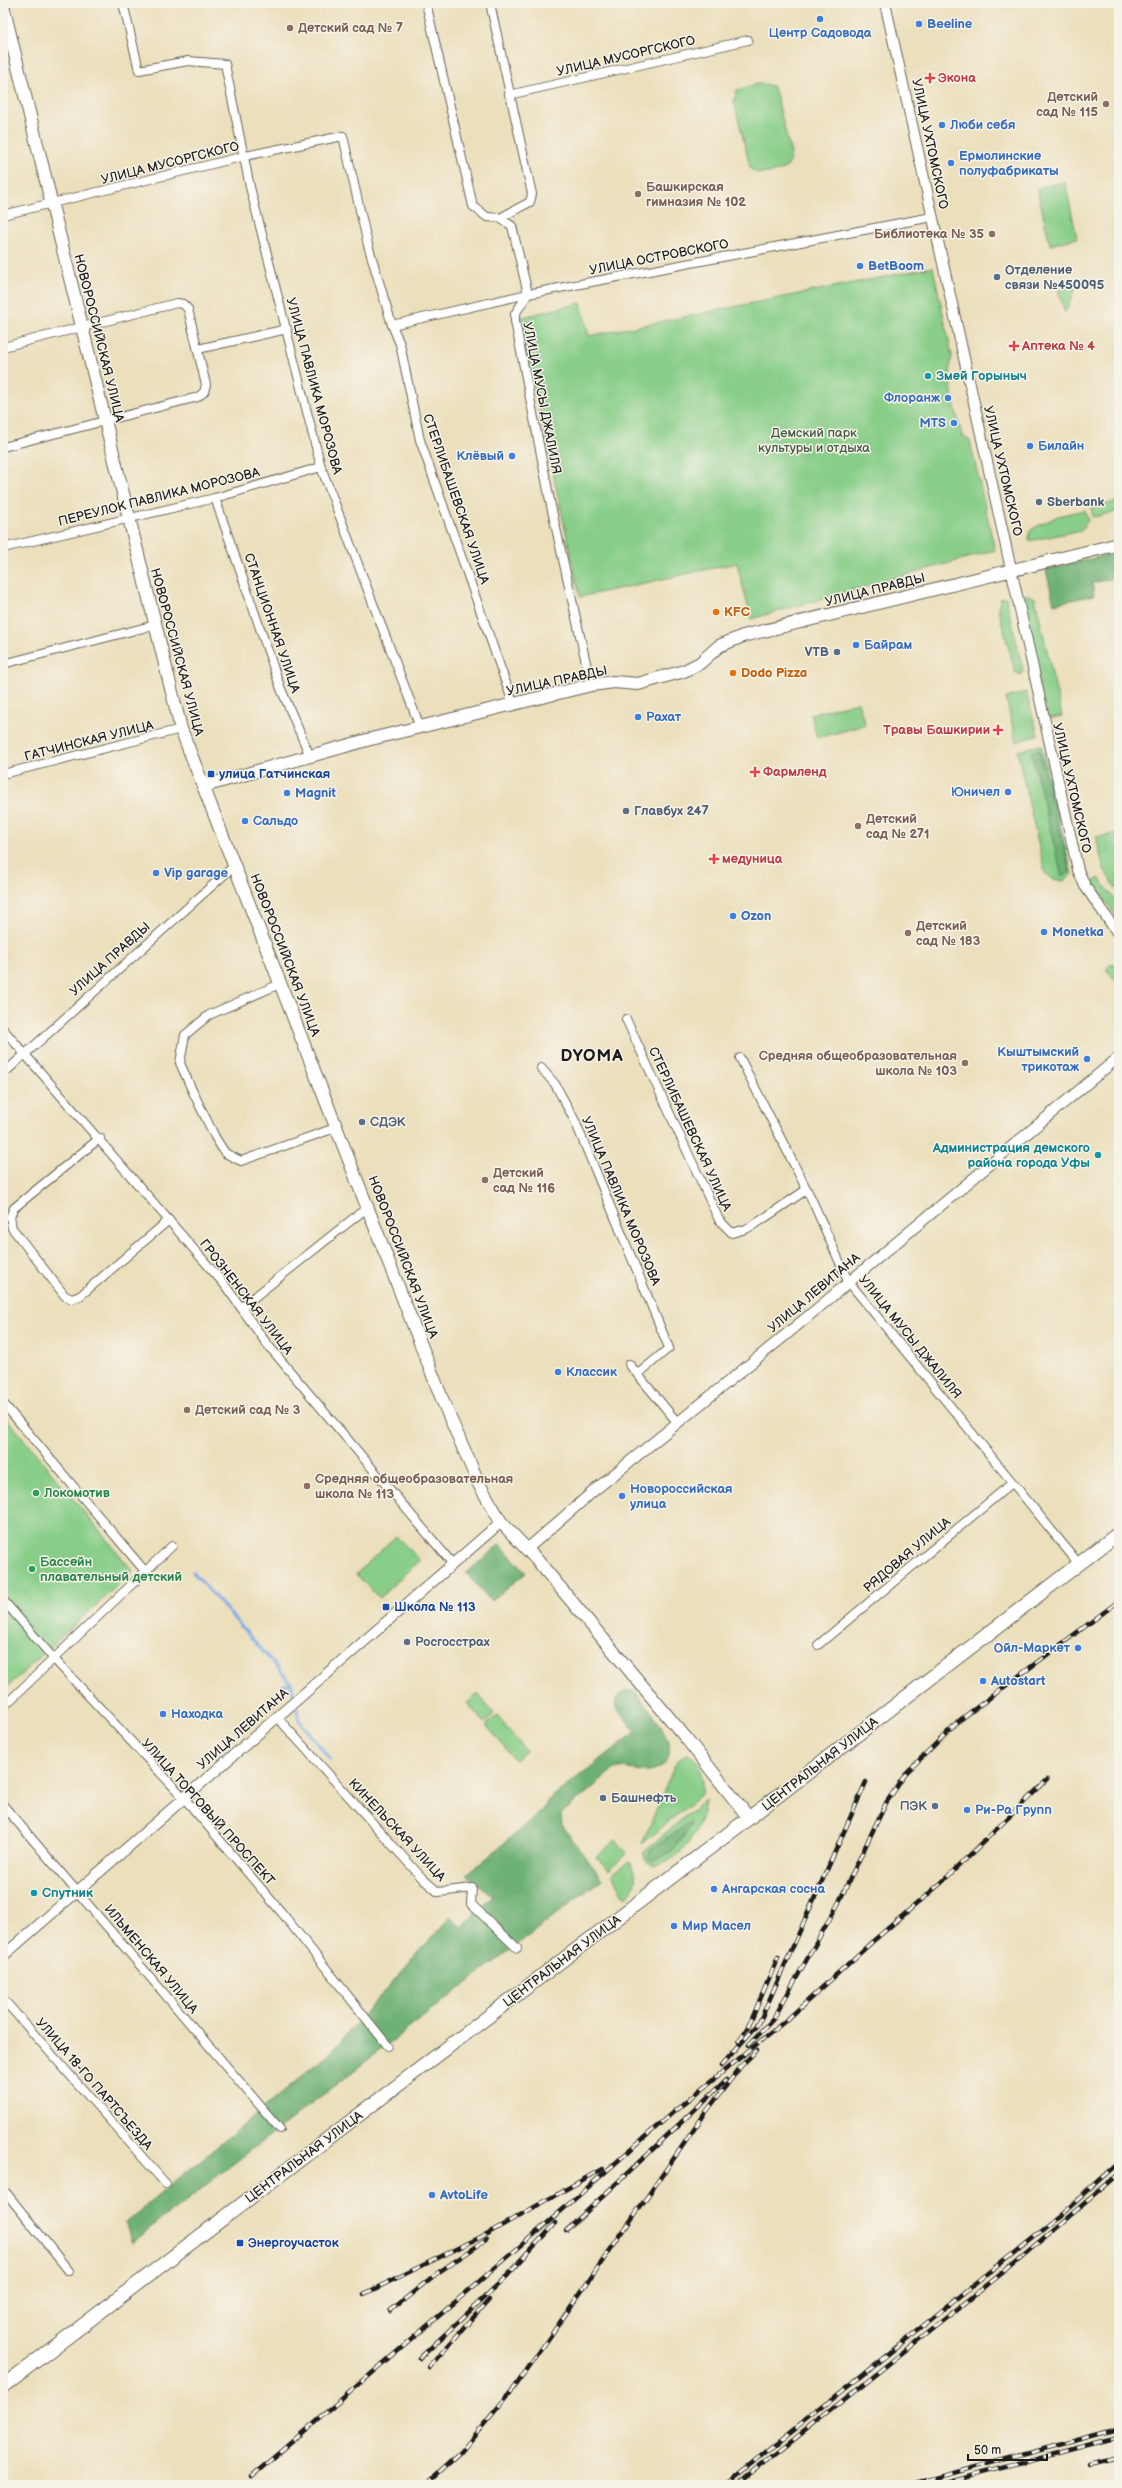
<svg xmlns="http://www.w3.org/2000/svg" width="1122" height="2488" viewBox="0 0 1122 2488" font-family="'Balsamiq Sans',sans-serif">
  <style>
    .green { fill: #88ce88; stroke: #527552 }
    .forest { fill: #6eb174; stroke: #456648 }
    .lines { fill: none; stroke-linecap: round; stroke-linejoin: round }
    .stream { stroke: #7aace6; stroke-width: 3 }
    .minor-casing { stroke: #646054; stroke-width: 10 }
    .tertiary-casing { stroke: #646054; stroke-width: 12 }
    .secondary-casing { stroke: #646054; stroke-width: 14 }
    .primary-casing { stroke: #646054; stroke-width: 15 }
    .minor { stroke: #fff; stroke-width: 8 }
    .tertiary { stroke: #fff; stroke-width: 10 }
    .secondary { stroke: #fff; stroke-width: 12 }
    .primary { stroke: #fff; stroke-width: 13 }
    .rail-casing { stroke: #1c1c1c; stroke-width: 4.5 }
    .rail { stroke: #f7f3e8; stroke-width: 3; stroke-dasharray: 9; stroke-linecap: butt }
    .shop-dot { fill: #3f7fe0; stroke: #f7f3e8; stroke-width: 1.5 }
    .education-dot { fill: #8d6e63; stroke: #f7f3e8; stroke-width: 1.5 }
    .health-dot { fill: #e0444e; stroke: #f7f3e8; stroke-width: 1.5 }
    .service-dot { fill: #5c6f8a; stroke: #f7f3e8; stroke-width: 1.5 }
    .culture-dot { fill: #0f9aa8; stroke: #f7f3e8; stroke-width: 1.5 }
    .food-dot { fill: #e8710a; stroke: #f7f3e8; stroke-width: 1.5 }
    .transit-dot { fill: #1a4fb4; stroke: #f7f3e8; stroke-width: 1.5 }
    .leisure-dot { fill: #2e9e5b; stroke: #f7f3e8; stroke-width: 1.5 }
    .labels { text-anchor: middle; dominant-baseline: central; stroke-width: 3; stroke-linejoin: round; paint-order: stroke }
    .shop-label { font-size: 13px; font-weight: bold; fill: #366cbe; stroke: #f7f3e8; text-anchor: start }
    .education-label { font-size: 13px; font-weight: bold; fill: #785e54; stroke: #f7f3e8; text-anchor: start }
    .street-label { font-size: 13px; fill: #1c1c1c; stroke: #f7f3e8 }
    .health-label { font-size: 13px; font-weight: bold; fill: #be3a42; stroke: #f7f3e8; text-anchor: start }
    .service-label { font-size: 13px; font-weight: bold; fill: #4e5e75; stroke: #f7f3e8; text-anchor: start }
    .culture-label { font-size: 13px; font-weight: bold; fill: #0d838f; stroke: #f7f3e8; text-anchor: start }
    .park-label { font-size: 13px; fill: #425a42; stroke: #f7f3e8 }
    .food-label { font-size: 13px; font-weight: bold; fill: #c56008; stroke: #f7f3e8; text-anchor: start }
    .transit-label { font-size: 13px; font-weight: bold; fill: #164399; stroke: #f7f3e8; text-anchor: start }
    .leisure-label { font-size: 13px; font-weight: bold; fill: #27864d; stroke: #f7f3e8; text-anchor: start }
    .district-label { font-size: 17px; font-weight: bold; letter-spacing: 1px; fill: #1c1c1c; stroke: #f7f3e8 }
  </style>
  <rect width="100%" height="100%" fill="#f7f3e8"/>
  <filter id="ink" filterUnits="userSpaceOnUse"><feTurbulence type="fractalNoise" baseFrequency=".025" numOctaves="2"/><feDisplacementMap in="SourceGraphic" scale="8" xChannelSelector="R" yChannelSelector="G"/><feConvolveMatrix kernelMatrix="1 2 1 2 8 2 1 2 1" color-interpolation-filters="sRGB"/></filter>
  <filter id="wash" filterUnits="userSpaceOnUse"><feTurbulence type="fractalNoise" baseFrequency=".012" numOctaves="4" result="noise"/><feDisplacementMap in="SourceGraphic" scale="16" xChannelSelector="R" yChannelSelector="G"/><feGaussianBlur stdDeviation="0.9" result="paint"/><feColorMatrix in="noise" values="0 0 0 0 0 0 0 0 0 0 0 0 0 0 0 0 0 1.4 0 .05"/><feComposite in="paint" operator="in"/></filter>
  <g filter="url(#wash)">
    <rect width="100%" height="100%" fill="#ebdfbc"/>
    <g class="green">
      <path d="M 761,83 L 772,86 L 776,94 L 791,154 L 788,166 C 779,172 763,176 753,171 L 750,167 L 734,101 L 737,90 Z"/>
      <polygon points="1065,182 1077,238 1050,245 1037,188"/>
      <path d="M 933,267 L 952,356 C 946,381 956,410 962,435 L 970,441 L 995,550 L 751,619 L 737,563 L 580,597 L 519,318 L 581,303 L 589,336 Z"/>
      <polygon points="1077,285 1065,313 1058,290"/>
      <polygon points="1119,501 1119,511 1093,517 1091,508"/>
      <polygon points="1085,510 1088,520 1082,530 1029,541 1029,533 1032,529 1058,516"/>
      <polygon points="1029,595 1035,598 1062,716 1047,719 1019,596"/>
      <polygon points="1006,597 1023,670 1021,675 1015,672 998,608 1001,598"/>
      <polygon points="1026,692 1038,735 1016,742 1006,698"/>
      <polygon points="858,702 865,725 817,738 811,714"/>
      <polygon points="1041,745 1072,874 1064,881 1053,879 1045,873 1017,751"/>
      <polygon points="1119,833 1119,893 1104,870 1096,837"/>
      <polygon points="1099,878 1119,905 1119,920 1092,883"/>
      <polygon points="1119,963 1119,985 1106,969 1110,965"/>
      <polygon points="3,1414 133,1571 3,1691"/>
      <polygon points="396,1536 420,1560 379,1598 356,1574"/>
      <polygon points="478,1694 494,1714 484,1723 467,1703"/>
      <polygon points="497,1716 526,1751 515,1760 486,1725"/>
      <path d="M 687,1753 C 701,1758 703,1782 702,1794 L 642,1844 L 676,1762 Z"/>
      <path d="M 705,1800 C 702,1828 683,1862 653,1866 L 645,1860 L 643,1852 Z"/>
      <polygon points="616,1840 627,1853 609,1870 596,1857"/>
      <path d="M 630,1861 C 637,1875 638,1886 626,1897 L 622,1894 L 612,1874 Z"/>
    </g>
    <g class="forest">
      <polygon points="1119,552 1119,577 1092,583 1094,595 1054,604 1046,570"/>
      <polygon points="1039,749 1070,872 1062,877 1031,752"/>
      <polygon points="500,1544 526,1573 491,1601 466,1573"/>
      <path d="M 626,1691 L 634,1691 C 647,1707 693,1755 654,1770 C 641,1774 628,1766 615,1769 L 561,1814 L 562,1825 L 602,1879 L 132,2242 L 125,2223 L 331,2052 L 450,1917 L 461,1927 L 494,1896 L 467,1875 L 544,1809 L 548,1800 L 636,1732 L 615,1706 L 618,1697 Z"/>
      <polygon points="690,1822 690,1827 672,1851 653,1862 648,1858 651,1849"/>
    </g>
    <g class="lines">
      <g class="stream">
        <polyline points="193,1572 291,1683 295,1699"/>
        <polyline points="282,1686 291,1683"/>
        <polyline points="296,1704 299,1720 330,1759"/>
      </g>
    </g>
  </g>
  <g filter="url(#ink)">
    <g class="lines">
      <defs>
        <g id="minor">
          <polyline points="123,3 139,70 188,61 225,64 250,187 321,467 420,727"/>
          <polyline points="426,3 473,206 487,217 500,218 512,226 528,294 515,314 515,321 551,506 591,685"/>
          <polyline points="490,3 532,194 530,202 500,218"/>
          <polyline points="509,95 748,40"/>
          <polyline points="3,215 245,156 343,136 368,245 392,325 400,344 420,440 513,703"/>
          <polyline points="392,325 528,294 932,217"/>
          <polyline points="3,347 177,303 183,304 188,309 206,385 204,392 198,397 3,447"/>
          <polyline points="198,349 287,329"/>
          <polyline points="215,498 281,689 310,756"/>
          <polyline points="3,548 215,498 321,467"/>
          <polyline points="3,664 155,625"/>
          <polyline points="3,774 181,729"/>
          <polyline points="282,983 209,1015 185,1035 180,1063 192,1090 215,1137 225,1153 241,1161 338,1127"/>
          <polyline points="626,1019 719,1220 732,1233 746,1229 760,1221 806,1190"/>
          <polyline points="3,1029 224,1284 267,1344 452,1563"/>
          <polyline points="740,1058 812,1200 848,1281 1079,1564"/>
          <polyline points="541,1068 555,1084 575,1121 669,1348 638,1374"/>
          <polyline points="3,1074 235,865"/>
          <polyline points="100,1138 14,1208 10,1217 12,1228 65,1296 72,1299 80,1296 169,1220"/>
          <polyline points="242,1307 369,1206"/>
          <polyline points="629,1364 677,1422"/>
          <polyline points="3,1403 144,1570"/>
          <polyline points="3,1600 55,1660 184,1798 282,1913 388,2046"/>
          <polyline points="818,1645 1012,1483"/>
          <polyline points="3,1707 172,1546"/>
          <polyline points="277,1717 423,1879 438,1892 472,1888 471,1904 517,1948"/>
          <polyline points="3,1805 280,2129"/>
          <polyline points="3,1999 166,2184"/>
          <polyline points="3,2189 69,2271"/>
        </g>
        <g id="tertiary">
          <polyline points="885,3 1078,870 1085,886 1119,935"/>
          <polyline points="527,1549 596,1489 788,1333 1119,1057"/>
          <polyline points="3,1956 501,1522"/>
        </g>
        <g id="secondary">
          <polyline points="3,6 181,729 444,1404 479,1484 501,1522 537,1560 686,1738 749,1818"/>
          <polyline points="204,786 367,740 591,685 614,682 638,684 684,671 700,663 719,646 743,636 1119,544"/>
        </g>
        <polyline id="primary" points="3,2386 749,1818 1119,1533"/>
      </defs>
      <use href="#minor" class="minor-casing"/>
      <use href="#tertiary" class="tertiary-casing"/>
      <use href="#secondary" class="secondary-casing"/>
      <use href="#primary" class="primary-casing"/>
      <use href="#minor" class="minor"/>
      <use href="#tertiary" class="tertiary"/>
      <use href="#secondary" class="secondary"/>
      <use href="#primary" class="primary"/>
      <defs>
        <g id="rail">
          <polyline points="739,2042 751,2021 778,1957"/>
          <polyline points="749,2045 774,2018 838,1904 886,1803 907,1772 960,1720 1119,1601"/>
          <polyline points="721,2066 759,2023 866,1782"/>
          <polyline points="566,2231 726,2080"/>
          <polyline points="364,2294 483,2236 602,2169"/>
          <polyline points="390,2311 436,2274 486,2240"/>
          <polyline points="420,2358 508,2275 555,2223"/>
          <polyline points="429,2367 489,2300"/>
          <polyline points="1090,2465 1119,2458"/>
          <polyline points="252,2476 552,2219 671,2114 790,2017 872,1942 941,1883 1047,1780"/>
          <polyline points="425,2485 460,2453 515,2387 706,2112 742,2065 757,2050"/>
          <polyline points="726,2485 1063,2213 1119,2163"/>
          <polyline points="737,2485 1006,2270 1119,2174"/>
          <polyline points="908,2485 1119,2429"/>
          <polyline points="938,2485 1119,2437"/>
        </g>
      </defs>
      <use href="#rail" class="rail-casing"/>
      <use href="#rail" class="rail"/>
    </g>
  </g>
  <g class="shop-dot">
    <circle cx="820" cy="19" r="4"/>
    <circle cx="919" cy="24" r="4"/>
    <circle cx="942" cy="125" r="4"/>
    <circle cx="951" cy="163" r="4"/>
    <circle cx="860" cy="266" r="4"/>
    <circle cx="948" cy="398" r="4"/>
    <circle cx="954" cy="423" r="4"/>
    <circle cx="1030" cy="446" r="4"/>
    <circle cx="512" cy="456" r="4"/>
    <circle cx="856" cy="645" r="4"/>
    <circle cx="638" cy="717" r="4"/>
    <circle cx="1008" cy="792" r="4"/>
    <circle cx="287" cy="793" r="4"/>
    <circle cx="245" cy="821" r="4"/>
    <circle cx="156" cy="873" r="4"/>
    <circle cx="733" cy="916" r="4"/>
    <circle cx="1044" cy="932" r="4"/>
    <circle cx="1087" cy="1059" r="4"/>
    <circle cx="558" cy="1372" r="4"/>
    <circle cx="622" cy="1496" r="4"/>
    <circle cx="1078" cy="1648" r="4"/>
    <circle cx="983" cy="1681" r="4"/>
    <circle cx="163" cy="1714" r="4"/>
    <circle cx="967" cy="1810" r="4"/>
    <circle cx="714" cy="1889" r="4"/>
    <circle cx="674" cy="1926" r="4"/>
    <circle cx="432" cy="2195" r="4"/>
  </g>
  <g class="education-dot">
    <circle cx="290" cy="28" r="4"/>
    <circle cx="1106" cy="104" r="4"/>
    <circle cx="638" cy="194" r="4"/>
    <circle cx="992" cy="234" r="4"/>
    <circle cx="858" cy="826" r="4"/>
    <circle cx="908" cy="933" r="4"/>
    <circle cx="965" cy="1063" r="4"/>
    <circle cx="485" cy="1180" r="4"/>
    <circle cx="187" cy="1410" r="4"/>
    <circle cx="307" cy="1486" r="4"/>
  </g>
  <g class="health-dot">
    <path d="M928 72h4v4h4v4h-4v4h-4v-4h-4v-4h4z"/>
    <path d="M1012 340h4v4h4v4h-4v4h-4v-4h-4v-4h4z"/>
    <path d="M996 724h4v4h4v4h-4v4h-4v-4h-4v-4h4z"/>
    <path d="M753 766h4v4h4v4h-4v4h-4v-4h-4v-4h4z"/>
    <path d="M712 853h4v4h4v4h-4v4h-4v-4h-4v-4h4z"/>
  </g>
  <g class="service-dot">
    <circle cx="997" cy="277" r="4"/>
    <circle cx="1039" cy="502" r="4"/>
    <circle cx="837" cy="652" r="4"/>
    <circle cx="626" cy="811" r="4"/>
    <circle cx="362" cy="1122" r="4"/>
    <circle cx="407" cy="1642" r="4"/>
    <circle cx="603" cy="1798" r="4"/>
    <circle cx="935" cy="1806" r="4"/>
  </g>
  <g class="culture-dot">
    <circle cx="928" cy="376" r="4"/>
    <circle cx="1098" cy="1155" r="4"/>
    <circle cx="34" cy="1893" r="4"/>
  </g>
  <g class="food-dot">
    <circle cx="716" cy="612" r="4"/>
    <circle cx="733" cy="673" r="4"/>
  </g>
  <g class="transit-dot">
    <rect x="207" y="770" width="8" height="8" rx="2"/>
    <rect x="382" y="1603" width="8" height="8" rx="2"/>
    <rect x="236" y="2239" width="8" height="8" rx="2"/>
  </g>
  <g class="leisure-dot">
    <circle cx="36" cy="1493" r="4"/>
    <circle cx="32" cy="1569" r="4"/>
  </g>
  <g class="labels">
    <g class="shop-label">
      <text x="927" y="24">Beeline</text>
      <text x="820" y="33" text-anchor="middle">Центр Садовода</text>
      <text x="950" y="125">Люби себя</text>
      <text x="959" y="156">Ермолинские<tspan x="959" dy="15">полуфабрикаты</tspan></text>
      <text x="868" y="266">BetBoom</text>
      <text x="940" y="398" text-anchor="end">Флоранж</text>
      <text x="946" y="423" text-anchor="end">MTS</text>
      <text x="1038" y="446">Билайн</text>
      <text x="504" y="456" text-anchor="end">Клёвый</text>
      <text x="864" y="645">Байрам</text>
      <text x="646" y="717">Рахат</text>
      <text x="1000" y="792" text-anchor="end">Юничел</text>
      <text x="295" y="793">Magnit</text>
      <text x="253" y="821">Сальдо</text>
      <text x="164" y="873">Vip garage</text>
      <text x="741" y="916">Ozon</text>
      <text x="1052" y="932">Monetka</text>
      <text x="1079" y="1052" text-anchor="end">Кыштымский<tspan x="1079" dy="15">трикотаж</tspan></text>
      <text x="566" y="1372">Классик</text>
      <text x="630" y="1489">Новороссийская<tspan x="630" dy="15">улица</tspan></text>
      <text x="1070" y="1648" text-anchor="end">Ойл-Маркет</text>
      <text x="991" y="1681">Autostart</text>
      <text x="171" y="1714">Находка</text>
      <text x="975" y="1810">Ри-Ра Групп</text>
      <text x="722" y="1889">Ангарская сосна</text>
      <text x="682" y="1926">Мир Масел</text>
      <text x="440" y="2195">AvtoLife</text>
    </g>
    <g class="education-label">
      <text x="298" y="28">Детский сад № 7</text>
      <text x="1098" y="97" text-anchor="end">Детский<tspan x="1098" dy="15">сад № 115</tspan></text>
      <text x="646" y="187">Башкирская<tspan x="646" dy="15">гимназия № 102</tspan></text>
      <text x="984" y="234" text-anchor="end">Библиотека № 35</text>
      <text x="866" y="819">Детский<tspan x="866" dy="15">сад № 271</tspan></text>
      <text x="916" y="926">Детский<tspan x="916" dy="15">сад № 183</tspan></text>
      <text x="957" y="1056" text-anchor="end">Средняя общеобразовательная<tspan x="957" dy="15">школа № 103</tspan></text>
      <text x="493" y="1173">Детский<tspan x="493" dy="15">сад № 116</tspan></text>
      <text x="195" y="1410">Детский сад № 3</text>
      <text x="315" y="1479">Средняя общеобразовательная<tspan x="315" dy="15">школа № 113</tspan></text>
    </g>
    <g class="street-label">
      <text transform="translate(626 56) rotate(-13)">УЛИЦА МУСОРГСКОГО</text>
      <text transform="translate(930 144) rotate(78)">УЛИЦА УХТОМСКОГО</text>
      <text transform="translate(170 163) rotate(-14)">УЛИЦА МУСОРГСКОГО</text>
      <text transform="translate(659 257) rotate(-11)">УЛИЦА ОСТРОВСКОГО</text>
      <text transform="translate(99 338) rotate(76)">НОВОРОССИЙСКАЯ УЛИЦА</text>
      <text transform="translate(314 386) rotate(75)">УЛИЦА ПАВЛИКА МОРОЗОВА</text>
      <text transform="translate(542 398) rotate(79)">УЛИЦА МУСЫ ДЖАЛИЛЯ</text>
      <text transform="translate(1003 471) rotate(77)">УЛИЦА УХТОМСКОГО</text>
      <text transform="translate(159 497) rotate(-14)">ПЕРЕУЛОК ПАВЛИКА МОРОЗОВА</text>
      <text transform="translate(456 499) rotate(71)">СТЕРЛИБАШЕВСКАЯ УЛИЦА</text>
      <text transform="translate(875 590) rotate(-14)">УЛИЦА ПРАВДЫ</text>
      <text transform="translate(272 623) rotate(71)">СТАНЦИОННАЯ УЛИЦА</text>
      <text transform="translate(177 652) rotate(75)">НОВОРОССИЙСКАЯ УЛИЦА</text>
      <text transform="translate(557 681) rotate(-12)">УЛИЦА ПРАВДЫ</text>
      <text transform="translate(89 741) rotate(-14)">ГАТЧИНСКАЯ УЛИЦА</text>
      <text transform="translate(1072 788) rotate(77)">УЛИЦА УХТОМСКОГО</text>
      <text transform="translate(285 955) rotate(69)">НОВОРОССИЙСКАЯ УЛИЦА</text>
      <text transform="translate(110 959) rotate(-42)">УЛИЦА ПРАВДЫ</text>
      <text transform="translate(690 1129) rotate(65)">СТЕРЛИБАШЕВСКАЯ УЛИЦА</text>
      <text transform="translate(621 1201) rotate(67)">УЛИЦА ПАВЛИКА МОРОЗОВА</text>
      <text transform="translate(403 1257) rotate(69)">НОВОРОССИЙСКАЯ УЛИЦА</text>
      <text transform="translate(814 1293) rotate(-40)">УЛИЦА ЛЕВИТАНА</text>
      <text transform="translate(246 1297) rotate(52)">ГРОЗНЕНСКАЯ УЛИЦА</text>
      <text transform="translate(910 1337) rotate(51)">УЛИЦА МУСЫ ДЖАЛИЛЯ</text>
      <text transform="translate(907 1555) rotate(-40)">РЯДОВАЯ УЛИЦА</text>
      <text transform="translate(243 1729) rotate(-41)">УЛИЦА ЛЕВИТАНА</text>
      <text transform="translate(820 1764) rotate(-38)">ЦЕНТРАЛЬНАЯ УЛИЦА</text>
      <text transform="translate(208 1812) rotate(48)">УЛИЦА ТОРГОВЫЙ ПРОСПЕКТ</text>
      <text transform="translate(397 1830) rotate(47)">КИНЕЛЬСКАЯ УЛИЦА</text>
      <text transform="translate(151 1959) rotate(50)">ИЛЬМЕНСКАЯ УЛИЦА</text>
      <text transform="translate(562 1961) rotate(-37)">ЦЕНТРАЛЬНАЯ УЛИЦА</text>
      <text transform="translate(94 2084) rotate(49)">УЛИЦА 18-ГО ПАРТСЪЕЗДА</text>
      <text transform="translate(304 2157) rotate(-37)">ЦЕНТРАЛЬНАЯ УЛИЦА</text>
    </g>
    <g class="health-label">
      <text x="938" y="78">Экона</text>
      <text x="1022" y="346">Аптека № 4</text>
      <text x="990" y="730" text-anchor="end">Травы Башкирии</text>
      <text x="763" y="772">Фармленд</text>
      <text x="722" y="859">медуница</text>
    </g>
    <g class="service-label">
      <text x="1005" y="270">Отделение<tspan x="1005" dy="15">связи №450095</tspan></text>
      <text x="1047" y="502">Sberbank</text>
      <text x="829" y="652" text-anchor="end">VTB</text>
      <text x="634" y="811">Главбух 247</text>
      <text x="370" y="1122">СДЭК</text>
      <text x="415" y="1642">Росгосстрах</text>
      <text x="611" y="1798">Башнефть</text>
      <text x="927" y="1806" text-anchor="end">ПЭК</text>
    </g>
    <g class="culture-label">
      <text x="936" y="376">Змей Горыныч</text>
      <text x="1090" y="1148" text-anchor="end">Администрация демского<tspan x="1090" dy="15">района города Уфы</tspan></text>
      <text x="42" y="1893">Спутник</text>
    </g>
    <g class="park-label">
      <text x="814" y="433">Демский парк<tspan x="814" dy="15">культуры и отдыха</tspan></text>
    </g>
    <g class="food-label">
      <text x="724" y="612">KFC</text>
      <text x="741" y="673">Dodo Pizza</text>
    </g>
    <g class="transit-label">
      <text x="219" y="774">улица Гатчинская</text>
      <text x="394" y="1607">Школа № 113</text>
      <text x="248" y="2243">Энергоучасток</text>
    </g>
    <g class="leisure-label">
      <text x="44" y="1493">Локомотив</text>
      <text x="40" y="1562">Бассейн<tspan x="40" dy="15">плавательный детский</tspan></text>
    </g>
    <g class="district-label">
      <text x="592" y="1056">DYOMA</text>
    </g>
  </g>
  <rect width="1122" height="2488" fill="none" stroke="#f7f3e8" stroke-width="16"/>
  <path d="M968 2454v6h79v-6" fill="none" stroke="#1c1c1c" stroke-width="2"/>
  <text x="974" y="2454" font-size="12" fill="#1c1c1c" stroke="#f7f3e8" stroke-width="3" paint-order="stroke">50 m</text>
</svg>
